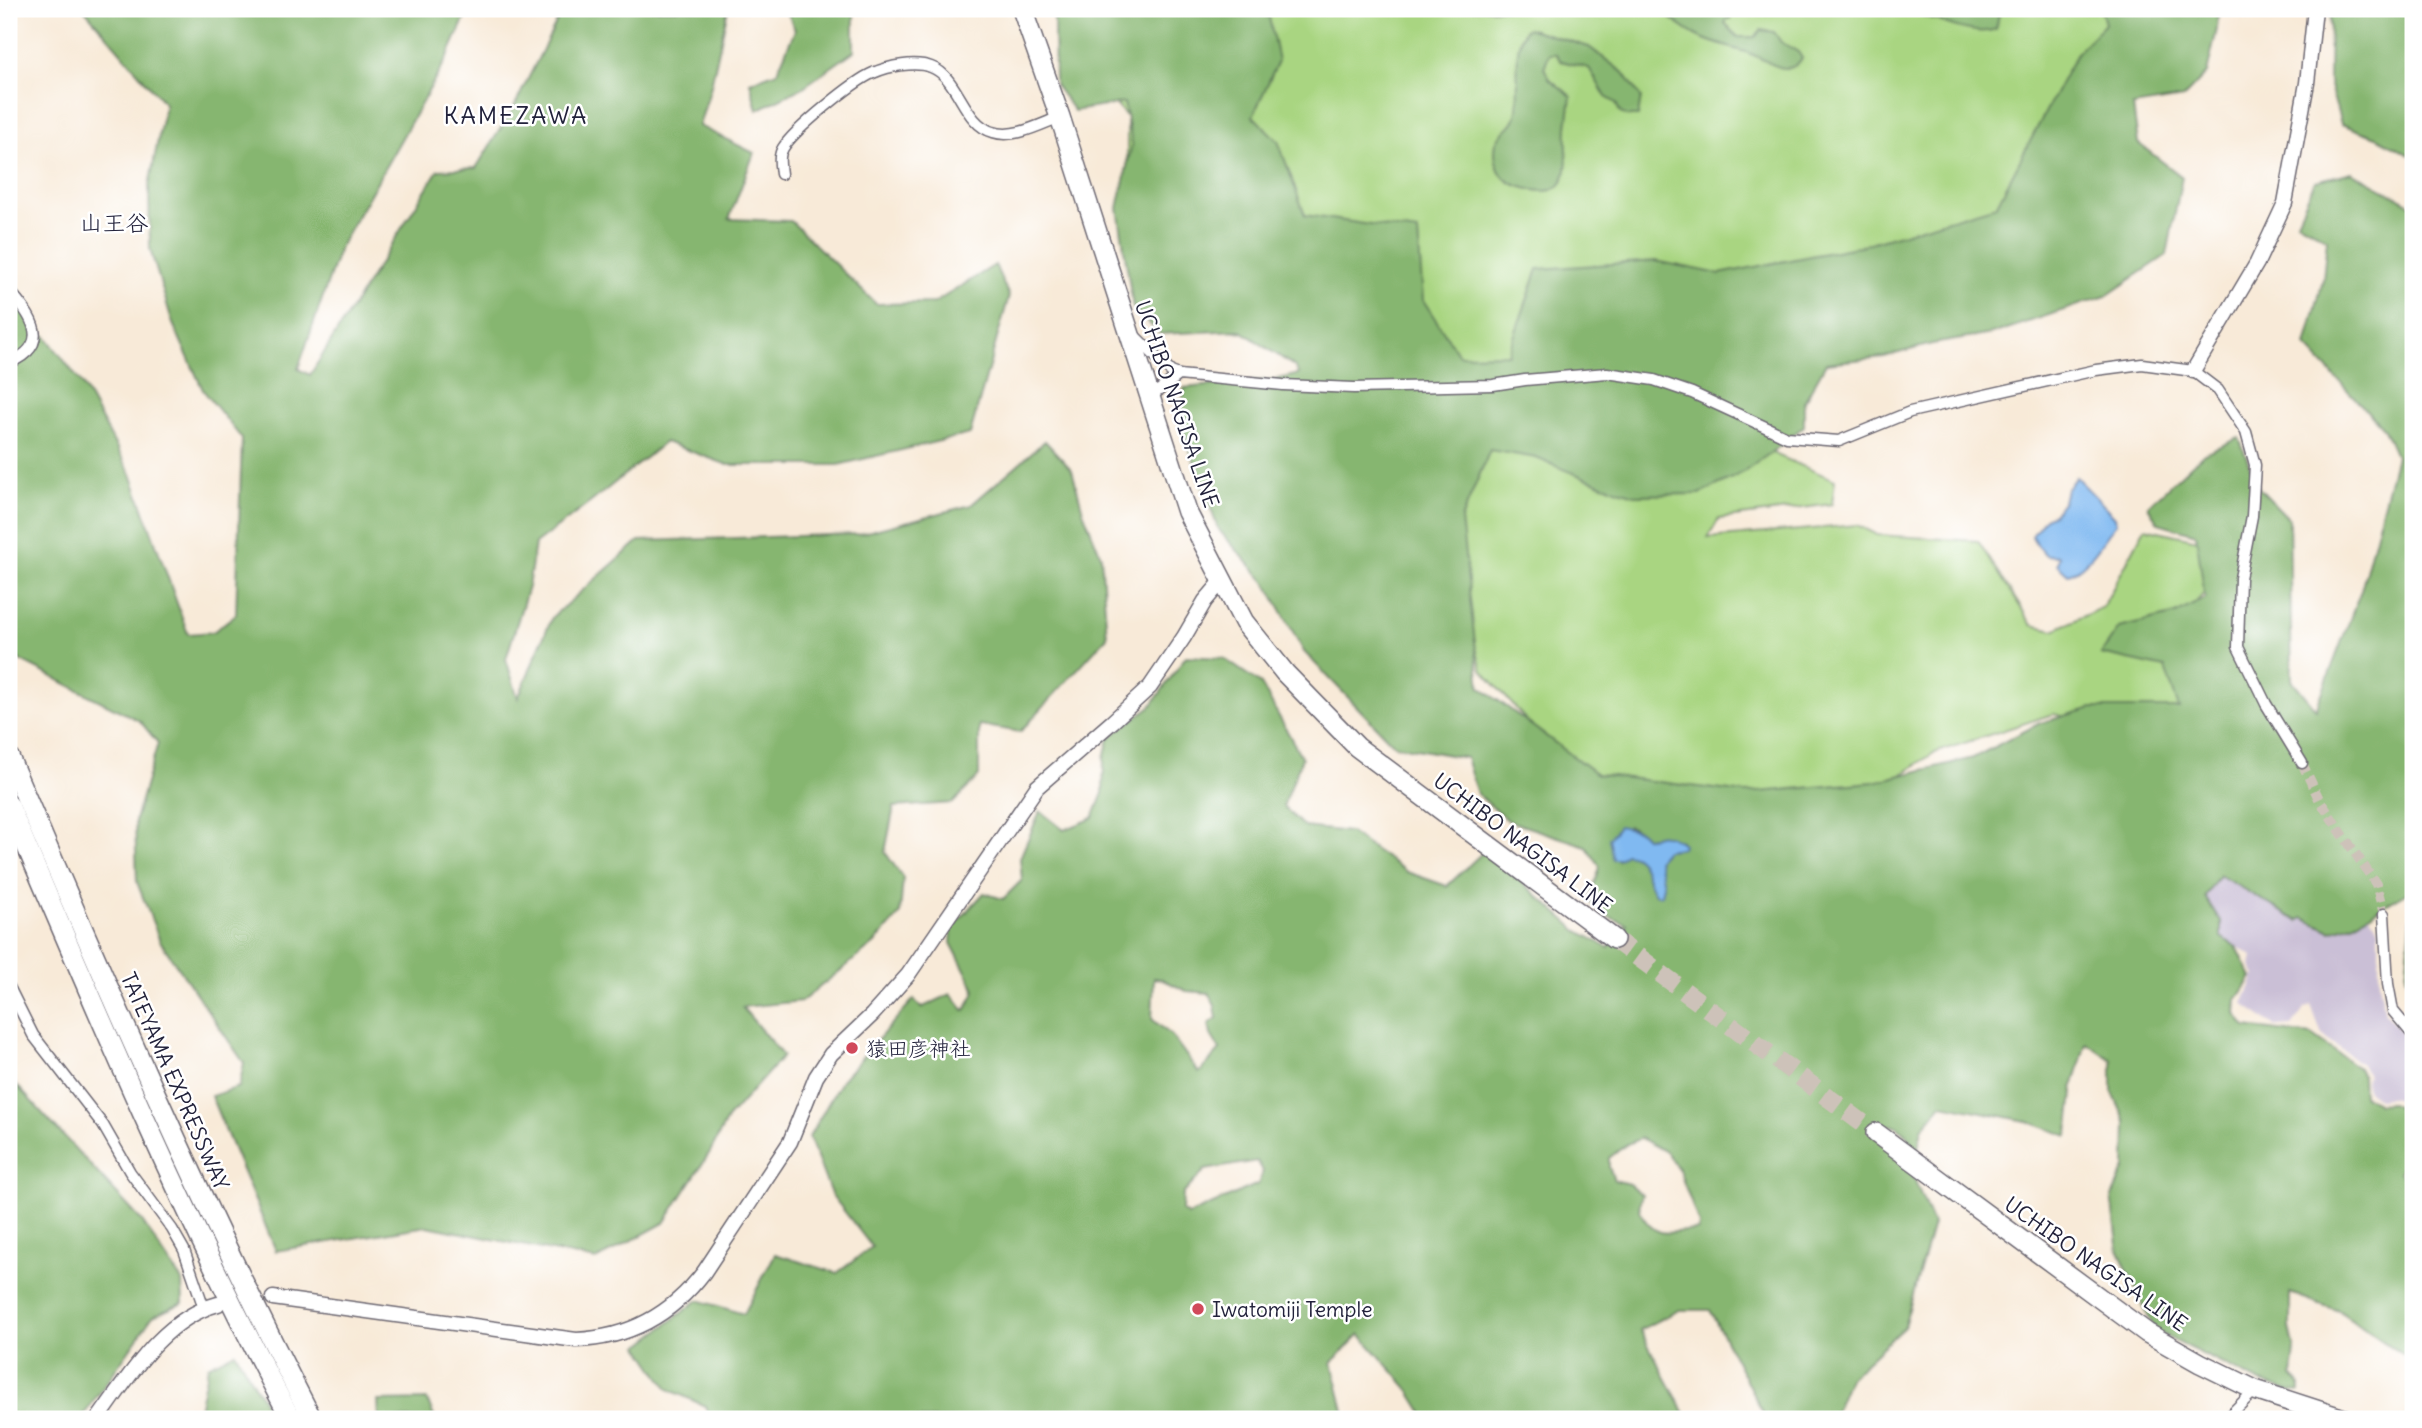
<svg xmlns="http://www.w3.org/2000/svg" width="2422" height="1428" viewBox="0 0 2422 1428" font-family="Delius,'Klee One',sans-serif">
  <style>
    .industrial { fill: #cabfd6 }
    .green { fill: #a9d581; stroke: #667c5e; stroke-width: 2 }
    .forest { fill: #86b66f; stroke: #546c55; stroke-width: 2; fill-rule: evenodd }
    .water { fill: #80b9f1; stroke: #516e96; stroke-width: 2 }
    .lines { fill: none; stroke-linecap: round; stroke-linejoin: round }
    .street-tunnel { stroke: #cdc2b9; stroke-width: 10; stroke-dasharray: 10 5; stroke-linecap: butt }
    .highway-tunnel { stroke: #cdc2b9; stroke-width: 19; stroke-dasharray: 19 10; stroke-linecap: butt }
    .street-casing { stroke: #6d6872; stroke-width: 13 }
    .secondary-casing { stroke: #6d6872; stroke-width: 17 }
    .highway-casing { stroke: #6d6872; stroke-width: 22 }
    .street { stroke: #fff; stroke-width: 10 }
    .secondary { stroke: #fff; stroke-width: 14 }
    .highway { stroke: #fff; stroke-width: 19 }
    .poi-dot { fill: #d1495b; stroke: #fff; stroke-width: 2.5 }
    .labels { text-anchor: middle; dominant-baseline: central; stroke-width: 5; stroke-linejoin: round; paint-order: stroke }
    .street-label { font-size: 21px; fill: #22223b; stroke: #fff }
    .poi-label { font-size: 21px; fill: #22223b; stroke: #fff; text-anchor: start }
    .neighbourhood-label { font-size: 23px; fill: #22223b; stroke: #fff }
    .quarter-label { font-size: 24px; letter-spacing: 2px; fill: #22223b; stroke: #fff }
  </style>
  <rect width="100%" height="100%" fill="#fff"/>
  <filter id="ink" filterUnits="userSpaceOnUse"><feTurbulence type="fractalNoise" baseFrequency=".0143" numOctaves="2"/><feDisplacementMap in="SourceGraphic" scale="14" xChannelSelector="R" yChannelSelector="G"/><feConvolveMatrix kernelMatrix="1 2 1 2 8 2 1 2 1" color-interpolation-filters="sRGB"/></filter>
  <filter id="wash" filterUnits="userSpaceOnUse"><feTurbulence type="fractalNoise" baseFrequency=".00686" numOctaves="4" result="noise"/><feDisplacementMap in="SourceGraphic" scale="28" xChannelSelector="R" yChannelSelector="G"/><feGaussianBlur stdDeviation="1.57" result="paint"/><feColorMatrix in="noise" values="0 0 0 0 0 0 0 0 0 0 0 0 0 0 0 0 0 1.4 0 .05"/><feComposite in="paint" operator="in"/></filter>
  <g filter="url(#wash)">
    <rect width="100%" height="100%" fill="#f8ead8"/>
    <polygon class="industrial" points="2218,875 2298,921 2303,917 2331,931 2355,923 2369,915 2379,929 2379,983 2385,1013 2413,1046 2413,1109 2400,1099 2389,1097 2379,1100 2368,1092 2365,1082 2367,1075 2361,1064 2322,1035 2311,1005 2305,1008 2292,1026 2277,1027 2243,1004 2256,974 2253,972 2251,965 2253,956 2221,937 2205,897"/>
    <polygon class="green" points="1068,9 2162,9 2102,118 2100,229 1786,377 1756,446 1835,480 1832,504 1719,519 1708,538 1857,525 1877,535 1978,541 2032,625 2054,630 2103,607 2145,528 2202,541 2209,588 2175,625 2190,742 2053,714 1934,753 1901,775 1807,801 1605,784 1541,737 1482,670 1444,526 1380,357 1164,318 1127,168 1127,117 1054,34"/>
    <g class="forest">
      <polygon points="84,9 469,9 446,60 340,247 298,369 310,375 438,170 476,168 515,105 563,9 728,9 710,90 699,126 754,153 729,219 791,221 876,304 934,303 995,265 1009,296 970,434 838,465 728,465 665,442 591,502 535,544 528,587 506,659 518,698 552,617 639,541 859,534 971,505 1045,441 1072,470 1083,511 1101,556 1107,637 1020,732 979,725 979,776 953,803 894,807 885,852 903,878 900,914 875,943 802,1001 742,1007 783,1056 727,1119 710,1152 664,1223 596,1260 427,1226 276,1251 211,1096 239,1087 244,1063 160,941 137,882 135,820 158,743 140,721 19,660 9,639 9,288 82,384 131,474 188,634 213,632 236,614 242,439 203,390 173,324 150,249 149,186 165,104"/>
      <polygon points="786,9 854,9 854,51 802,88 757,110 750,82 777,72 795,30"/>
      <path d="M 1049,9 L 1256,9 L 1269,17 L 1278,61 L 1253,116 L 1278,141 L 1305,215 L 1418,232 L 1423,300 L 1459,355 L 1508,354 L 1538,269 L 1656,261 L 1719,274 L 1856,247 L 1996,206 L 2076,54 L 2105,24 L 2101,9 L 2218,9 L 2217,29 L 2207,73 L 2183,98 L 2133,106 L 2138,143 L 2182,177 L 2167,255 L 2106,296 L 1992,334 L 1932,344 L 1884,357 L 1826,363 L 1804,402 L 1804,426 L 1780,446 L 1744,472 L 1700,494 L 1635,495 L 1603,485 L 1536,458 L 1490,450 L 1461,519 L 1480,687 L 1597,774 L 1746,793 L 1873,782 L 1973,758 L 2040,723 L 2092,708 L 2179,708 L 2165,668 L 2101,654 L 2119,628 L 2176,614 L 2205,598 L 2196,534 L 2158,523 L 2148,506 L 2204,453 L 2239,438 L 2258,487 L 2289,519 L 2292,680 L 2316,709 L 2361,590 L 2396,456 L 2384,429 L 2306,346 L 2323,279 L 2327,239 L 2297,221 L 2315,181 L 2352,172 L 2413,205 L 2413,889 L 2355,923 L 2331,931 L 2303,918 L 2298,921 L 2219,875 L 2205,897 L 2221,922 L 2221,937 L 2237,947 L 2252,978 L 2237,1000 L 2236,1014 L 2246,1027 L 2312,1035 L 2358,1068 L 2362,1077 L 2363,1096 L 2378,1104 L 2391,1103 L 2413,1114 L 2413,1154 L 2399,1172 L 2413,1184 L 2413,1362 L 2339,1311 L 2290,1293 L 2290,1328 L 2295,1350 L 2292,1376 L 2300,1384 L 2300,1392 L 2288,1391 L 2255,1380 L 2155,1331 L 2119,1252 L 2112,1197 L 2125,1167 L 2126,1122 L 2112,1091 L 2112,1060 L 2086,1043 L 2074,1084 L 2068,1136 L 2026,1121 L 1942,1104 L 1922,1129 L 1917,1153 L 1907,1149 L 1910,1138 L 1897,1126 L 1885,1125 L 1876,1137 L 1909,1166 L 1933,1224 L 1904,1327 L 1849,1378 L 1832,1419 L 1766,1419 L 1710,1310 L 1679,1310 L 1640,1330 L 1688,1419 L 1427,1419 L 1407,1387 L 1360,1334 L 1332,1362 L 1346,1419 L 711,1419 L 705,1406 L 668,1389 L 639,1346 L 698,1300 L 744,1314 L 775,1254 L 837,1273 L 872,1247 L 831,1194 L 809,1137 L 841,1081 L 914,999 L 921,1008 L 951,994 L 965,1011 L 974,994 L 975,989 L 951,943 L 952,928 L 984,893 L 1003,899 L 1022,880 L 1020,858 L 1040,811 L 1064,830 L 1093,818 L 1103,793 L 1104,758 L 1109,738 L 1151,706 L 1186,656 L 1223,658 L 1261,684 L 1302,758 L 1283,806 L 1304,827 L 1349,832 L 1407,872 L 1447,886 L 1485,850 L 1577,930 L 1609,948 L 1617,933 L 1627,924 L 1604,915 L 1589,900 L 1600,867 L 1586,846 L 1509,821 L 1477,794 L 1466,758 L 1394,745 L 1304,652 L 1267,584 L 1218,529 L 1181,424 L 1184,388 L 1278,379 L 1299,374 L 1295,367 L 1240,330 L 1160,334 L 1133,308 L 1118,208 L 1132,143 L 1124,103 L 1074,111 L 1055,85 L 1054,18 ZM 1628,826 L 1640,831 L 1646,837 L 1680,841 L 1682,848 L 1666,850 L 1658,859 L 1661,877 L 1655,894 C 1645,880 1647,856 1626,853 L 1619,859 ZM 1154,978 L 1162,979 L 1186,991 L 1209,993 L 1215,1006 L 1217,1018 L 1209,1024 L 1211,1035 L 1220,1050 L 1199,1073 L 1172,1036 L 1152,1019 ZM 1641,1138 L 1666,1152 L 1679,1170 L 1699,1224 L 1698,1230 C 1674,1230 1659,1242 1643,1217 C 1638,1208 1639,1204 1642,1195 L 1629,1184 L 1614,1180 L 1609,1167 L 1609,1158 L 1627,1144 ZM 1257,1161 L 1263,1171 L 1258,1184 L 1188,1215 L 1182,1211 L 1183,1194 L 1205,1170 Z"/>
      <path d="M 1652,9 L 1722,9 L 1731,15 L 1731,19 L 1727,19 L 1725,23 L 1738,37 L 1755,37 L 1761,30 L 1774,32 L 1781,42 L 1798,52 L 1802,58 C 1789,81 1765,58 1748,53 C 1730,47 1712,44 1695,35 C 1683,29 1671,18 1658,10 Z"/>
      <path d="M 1903,9 L 2000,9 L 1996,29 C 1972,39 1928,15 1903,9 Z"/>
      <polygon points="2330,9 2413,9 2413,157 2379,138 2341,124 2329,82"/>
      <path d="M 1527,28 L 1589,47 L 1625,74 L 1641,97 L 1638,116 L 1628,116 L 1620,113 L 1616,103 L 1606,97 L 1589,68 L 1561,61 L 1556,54 L 1549,54 L 1544,68 L 1550,79 L 1571,96 C 1570,107 1568,117 1567,128 C 1565,160 1577,203 1525,188 C 1509,184 1500,178 1496,161 C 1490,130 1512,133 1516,115 C 1522,91 1510,43 1527,28 Z"/>
      <polygon points="2413,902 2413,990 2406,976"/>
      <polygon points="9,1077 141,1220 182,1281 183,1303 153,1316 81,1419 9,1419"/>
      <polygon points="235,1352 274,1419 197,1419 208,1366"/>
      <polygon points="427,1400 435,1419 379,1419 378,1401"/>
    </g>
    <g class="water">
      <path d="M 2076,477 L 2115,517 L 2116,523 C 2106,538 2085,570 2068,574 L 2057,564 L 2059,556 L 2046,555 L 2037,546 L 2032,536 L 2045,518 L 2054,514 L 2063,502 L 2066,489 Z"/>
      <path d="M 1619,826 L 1640,831 L 1646,837 L 1651,838 C 1660,830 1674,837 1683,844 L 1682,848 L 1666,850 L 1658,859 L 1663,885 L 1661,895 L 1655,894 C 1645,880 1647,856 1626,854 L 1619,859 L 1613,859 L 1609,838 Z"/>
    </g>
  </g>
  <g filter="url(#ink)">
    <g class="lines">
      <polyline class="street-tunnel" points="2302,763 2320,801 2376,884 2384,914"/>
      <polyline class="highway-tunnel" points="1614,939 1876,1133"/>
      <defs>
        <g id="street">
          <path d="M 781,174 C 780,165 778,156 783,148 C 794,130 854,81 873,73 C 889,66 915,61 931,67 C 959,77 963,124 993,132 C 1014,139 1039,125 1060,117"/>
          <path d="M 9,290 C 32,317 53,344 9,363"/>
          <polyline points="1135,336 1171,372 1179,375"/>
          <polyline points="1149,398 1179,375 1283,385 1354,388 1493,385 1525,380 1607,373 1654,380 1692,393 1787,437 1839,441 1910,412 2096,370 2142,364 2193,371 2218,390 2246,432 2255,465 2252,516 2240,578 2238,647 2266,704 2302,763"/>
          <polyline points="2384,914 2388,984 2393,1011 2413,1035"/>
          <polyline points="9,987 33,1035 103,1125 130,1172 172,1229 184,1250 204,1308"/>
          <polyline points="2226,1419 2255,1390"/>
        </g>
        <g id="secondary">
          <polyline points="2193,371 2257,263 2285,203 2307,83 2315,9"/>
          <path d="M 273,1298 L 576,1340 C 629,1338 672,1314 704,1272 L 790,1142 L 816,1077 L 831,1054 L 872,1015 L 908,975 L 1037,787 L 1112,722 L 1150,687 L 1184,637 L 1205,601 L 1222,581"/>
          <path d="M 98,1419 C 130,1375 163,1319 218,1304"/>
        </g>
        <g id="highway">
          <polyline points="1022,9 1060,117 1187,512 1244,622 1285,673 1357,747 1614,939"/>
          <path d="M 9,757 C 104,980 200,1203 312,1419"/>
          <path d="M 9,805 C 97,1012 185,1220 291,1419"/>
          <polyline points="1876,1133 2147,1333 2200,1363 2255,1390 2344,1419"/>
        </g>
      </defs>
      <use href="#street" class="street-casing"/>
      <use href="#secondary" class="secondary-casing"/>
      <use href="#highway" class="highway-casing"/>
      <use href="#street" class="street"/>
      <use href="#secondary" class="secondary"/>
      <use href="#highway" class="highway"/>
    </g>
  </g>
  <g class="poi-dot">
    <circle cx="852" cy="1048" r="7"/>
    <circle cx="1198" cy="1309" r="7"/>
  </g>
  <g class="labels">
    <g class="street-label">
      <text transform="translate(1177 404) rotate(71)">UCHIBO NAGISA LINE</text>
      <text transform="translate(1523 843) rotate(37)">UCHIBO NAGISA LINE</text>
      <text transform="translate(175 1081) rotate(66)">TATEYAMA EXPRESSWAY</text>
      <text transform="translate(2096 1264) rotate(35)">UCHIBO NAGISA LINE</text>
    </g>
    <g class="poi-label">
      <text x="866" y="1048">猿田彦神社</text>
      <text x="1212" y="1309">Iwatomiji Temple</text>
    </g>
    <g class="neighbourhood-label">
      <text x="114" y="222">山王谷</text>
    </g>
    <g class="quarter-label">
      <text x="516" y="115">KAMEZAWA</text>
    </g>
  </g>
  <rect width="2422" height="1428" fill="none" stroke="#fff" stroke-width="35"/>
</svg>
